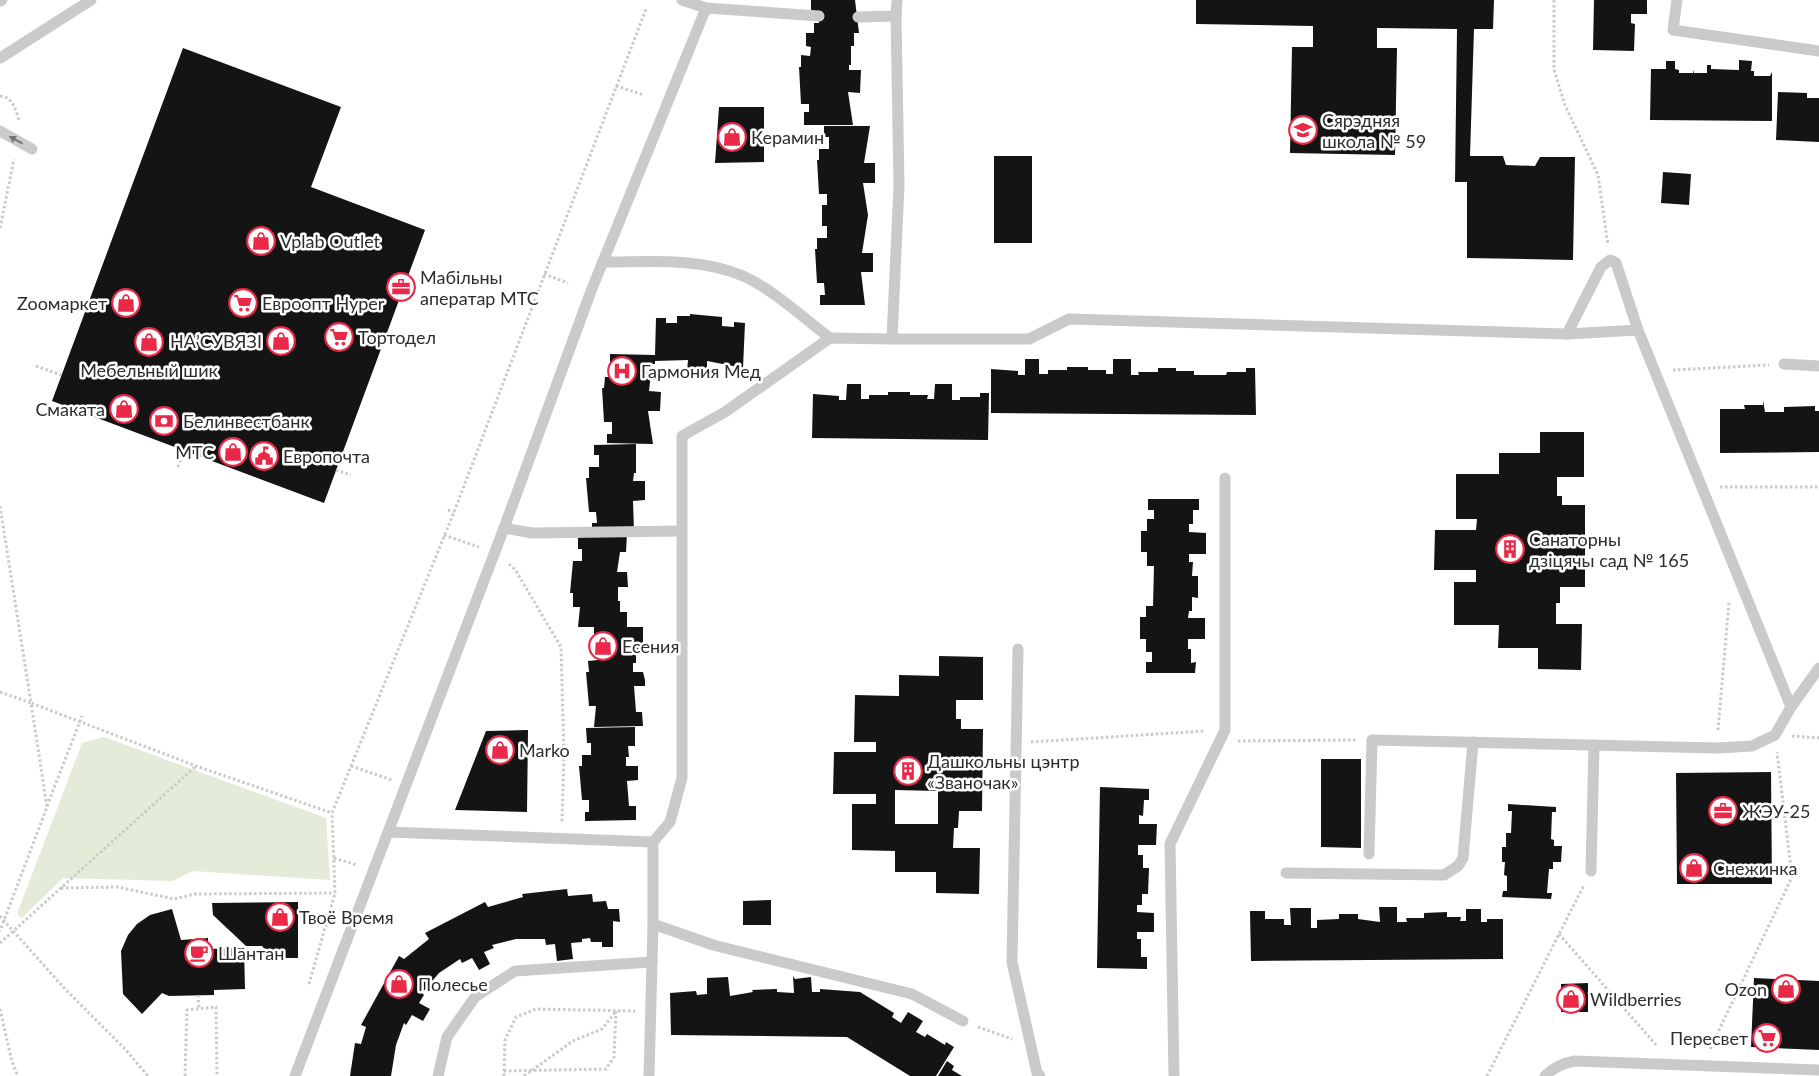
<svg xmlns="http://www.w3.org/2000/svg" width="1819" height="1076" viewBox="0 0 1819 1076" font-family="Lato,sans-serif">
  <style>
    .green { fill: #e4ebd9 }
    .building { fill: #141414; fill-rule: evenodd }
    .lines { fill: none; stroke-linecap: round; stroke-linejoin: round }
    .path { stroke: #cacaca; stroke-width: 3; stroke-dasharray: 2.5 2.5; stroke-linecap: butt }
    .service { stroke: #cacaca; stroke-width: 11 }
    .oneway { fill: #747474 }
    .labels { text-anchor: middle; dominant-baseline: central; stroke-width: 5; stroke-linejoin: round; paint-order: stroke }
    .poi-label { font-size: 18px; fill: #2d2d2d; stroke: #fff; text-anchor: start }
  </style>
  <rect width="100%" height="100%" fill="#fff"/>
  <polygon class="green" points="104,737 326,818 330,880 193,871 173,881 63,878 22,918 17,914 82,743"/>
  <g class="building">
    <polygon points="811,0 855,0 859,33 854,33 854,46 851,46 851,65 849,65 849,70 861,70 860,93 848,92 853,125 804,125 804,112 809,112 809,104 801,104 799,67 801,67 801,55 810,56 811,47 806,46 806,33 814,33 814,23 819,23 819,16 811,12"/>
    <polygon points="1196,0 1494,0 1493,29 1474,29 1470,156 1503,156 1506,165 1535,166 1540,157 1575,157 1573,260 1467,258 1467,182 1455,182 1457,29 1377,28 1377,48 1397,48 1395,155 1290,153 1292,47 1313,47 1313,26 1196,24"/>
    <polygon points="1594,0 1647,0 1647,14 1631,14 1631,23 1635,24 1634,51 1593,50"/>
    <polygon points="183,48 341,107 311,187 425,230 324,503 52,401"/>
    <polygon points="1739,60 1752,61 1751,71 1754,71 1754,76 1770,76 1772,72 1772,121 1650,120 1651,69 1666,69 1666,61 1675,61 1675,69 1679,70 1679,73 1693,73 1694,70 1694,73 1707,73 1707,65 1711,65 1711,69 1739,70"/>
    <polygon points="1778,92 1807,93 1807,98 1819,98 1819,142 1776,140"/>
    <polygon points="719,107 764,107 764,162 715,163"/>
    <polygon points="824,126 870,126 864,163 875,163 875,183 863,183 868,215 862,253 873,253 873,272 861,272 865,305 820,305 820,295 825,295 824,283 817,283 815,249 817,249 817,238 827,238 827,226 822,226 822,205 827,205 827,194 819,194 817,160 819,160 819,149 829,149 829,137 824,137"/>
    <rect x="994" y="156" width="38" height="87"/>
    <polygon points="1663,172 1691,174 1689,205 1661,203"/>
    <polygon points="690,314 722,317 722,326 734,327 734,322 745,323 743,368 707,361 707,373 687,372 688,360 655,361 655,364 652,364 649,391 661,392 660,411 648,411 653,444 607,443 607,434 612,434 612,422 604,422 602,388 604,388 605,377 614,377 614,365 610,365 610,354 655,355 656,318 666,318 666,323 677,323 677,316 690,316"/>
    <polygon points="1025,359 1039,359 1039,374 1048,374 1048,370 1067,370 1067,367 1088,367 1088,370 1106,370 1106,374 1113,374 1113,359 1131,359 1131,375 1139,375 1138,372 1158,372 1158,368 1176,368 1176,371 1194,371 1194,375 1226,375 1227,372 1246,372 1246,368 1255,368 1256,415 991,413 991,369 1018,371 1018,375 1025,375"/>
    <polygon points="847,384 861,384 861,399 869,399 869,395 888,395 888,392 910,392 910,395 928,395 927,399 934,399 935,384 952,384 952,400 960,400 960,397 980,397 980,393 989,393 988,440 812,438 813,394 839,396 839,400 846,400"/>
    <polygon points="1763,400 1765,412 1784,412 1784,407 1815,406 1815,411 1819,411 1819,452 1720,453 1720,409 1745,409 1744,405 1763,405"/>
    <polygon points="1540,432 1584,432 1584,477 1557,477 1557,496 1562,496 1562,505 1585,505 1585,587 1560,587 1560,603 1556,603 1556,624 1582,624 1581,670 1538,669 1538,648 1498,648 1499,625 1454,625 1454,582 1476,582 1476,570 1434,570 1435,530 1476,530 1477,519 1456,519 1456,474 1499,474 1499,453 1540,453"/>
    <polygon points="636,444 636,473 634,473 633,481 645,481 645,500 633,501 634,531 592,531 592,523 597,523 596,512 589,512 586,478 589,478 589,467 599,467 599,455 594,455 594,445"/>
    <polygon points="1148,499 1199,499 1199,510 1193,510 1193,524 1189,524 1189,532 1206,533 1206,554 1189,554 1189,562 1193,562 1192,576 1198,576 1198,598 1192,597 1192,611 1189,611 1188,618 1205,618 1205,639 1188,639 1188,649 1191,649 1191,663 1196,662 1195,673 1146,673 1146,662 1152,662 1152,652 1146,652 1146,639 1140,639 1140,617 1146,617 1146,606 1153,606 1154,566 1147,566 1147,552 1141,552 1141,531 1147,531 1147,519 1154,519 1154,510 1148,510"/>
    <polygon points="578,533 627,533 626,552 620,552 617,572 627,572 628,587 618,587 618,601 620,601 620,612 627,612 627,627 643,627 643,652 636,652 636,663 633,663 633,672 643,672 645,680 645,686 634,686 636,712 642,712 643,726 594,727 596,706 589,706 586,672 589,672 588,661 598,660 598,649 594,649 594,627 578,627 580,607 573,607 573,593 570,593 573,561 582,561 582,549 578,549"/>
    <path d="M 939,656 L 983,657 L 983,700 L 956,700 L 956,719 L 961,719 L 961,729 L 983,729 L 982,811 L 959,811 L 958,828 L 954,828 L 953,848 L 980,848 L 979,894 L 936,893 L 936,872 L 895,872 L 895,851 L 852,850 L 852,804 L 876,804 L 876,794 L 833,794 L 834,752 L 876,752 L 876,742 L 854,742 L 855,695 L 899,696 L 899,675 L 939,676 ZM 895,790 L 938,791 L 938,824 L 895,824 Z"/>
    <polygon points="635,727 635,746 628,746 629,757 626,757 626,766 638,766 638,780 627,781 629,806 636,806 636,820 585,821 585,812 589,812 589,800 582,800 579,766 582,766 582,755 591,755 591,743 587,743 586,728"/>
    <polygon points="528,730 527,812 455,810 486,731"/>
    <polygon points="1321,759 1361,759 1361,848 1321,847"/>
    <polygon points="1771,772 1772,884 1677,884 1676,773"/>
    <polygon points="1100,787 1149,789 1149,800 1144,800 1143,816 1139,815 1139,824 1157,824 1156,845 1138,845 1138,855 1143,855 1143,868 1149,868 1148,894 1142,894 1142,905 1137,905 1137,912 1154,913 1154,932 1137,932 1137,939 1141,939 1141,957 1147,957 1147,969 1097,968"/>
    <polygon points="1508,804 1556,807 1556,812 1552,812 1551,839 1554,840 1554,846 1562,846 1561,862 1553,862 1553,869 1549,869 1547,893 1552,893 1551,899 1502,897 1503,891 1507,891 1507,876 1504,875 1505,862 1502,862 1502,847 1506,847 1506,833 1511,833 1512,811 1508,811"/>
    <polygon points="567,889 568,896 592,894 593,902 606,901 608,909 619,909 620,922 613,921 613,947 602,947 602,942 591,942 590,938 582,939 582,942 571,943 573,959 557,961 555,944 546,945 545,939 516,939 492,945 494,948 484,952 490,964 479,970 472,958 462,963 460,959 439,973 422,993 424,995 419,1003 430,1009 423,1021 412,1015 406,1025 404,1023 396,1045 391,1076 350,1076 355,1043 361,1044 366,1027 361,1025 399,956 404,959 429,939 425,933 485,902 488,907 523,897 522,894"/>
    <polygon points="771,900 771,925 743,925 743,901"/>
    <polygon points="298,902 298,958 272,958 262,946 246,946 213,915 212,903"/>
    <polygon points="1379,907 1397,907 1397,922 1407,922 1406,918 1424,918 1424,913 1447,912 1447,917 1461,917 1460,921 1466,921 1466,909 1481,909 1481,922 1487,922 1487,919 1503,919 1503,959 1251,961 1250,911 1265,911 1265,919 1284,919 1284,925 1291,925 1290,908 1311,908 1311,928 1317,928 1317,920 1339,919 1339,914 1358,914 1358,919 1380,922"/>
    <polygon points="172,909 181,940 208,938 208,949 244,948 245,989 214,990 214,995 169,996 162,993 142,1014 123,994 121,951 128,935 137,924 150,915"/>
    <polygon points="793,976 795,979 811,977 812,992 820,992 820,989 860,992 894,1013 892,1017 901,1023 908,1012 923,1021 916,1032 925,1037 927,1034 945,1045 946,1042 954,1047 936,1076 910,1076 847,1037 671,1035 670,993 696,991 697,995 707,994 707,978 728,977 730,996 753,992 752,990 777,989 777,992 794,993"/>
    <polygon points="1754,978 1819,981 1819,1050 1751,1047"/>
    <polygon points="1588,983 1588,1012 1561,1012 1561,984"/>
    <polygon points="947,1061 954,1066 952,1070 962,1076 938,1076"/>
  </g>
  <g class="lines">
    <g class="path">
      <polyline points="1554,0 1554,70 1565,105 1598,175 1608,245"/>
      <polyline points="616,86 644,95"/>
      <path d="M 0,96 C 13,97 16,110 19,121"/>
      <polyline points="0,228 14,159"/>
      <polyline points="544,274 568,283"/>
      <polyline points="36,366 61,375"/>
      <polyline points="1673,370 1769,365"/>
      <polyline points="178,467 184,451"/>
      <polyline points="336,470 351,475"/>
      <polyline points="1720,487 1819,487"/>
      <polyline points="0,506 31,703 196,766 332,813"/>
      <polyline points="448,510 454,512"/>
      <polyline points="444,535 479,547"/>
      <polyline points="509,564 516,571 561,647 564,755 562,822"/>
      <polyline points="0,692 31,703 47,807 0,931"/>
      <polyline points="1718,730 1729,602"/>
      <polyline points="1792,736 1819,738"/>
      <polyline points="1238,741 1356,740"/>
      <polyline points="1031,742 1205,731"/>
      <polyline points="351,766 392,780"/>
      <polyline points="47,806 82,716"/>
      <polyline points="334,858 357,865"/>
      <polyline points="61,888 118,887 174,899 195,894 335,893"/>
      <polyline points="0,916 63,987 125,1049 148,1076"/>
      <polyline points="1559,934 1657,1046"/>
      <polyline points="0,943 196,766"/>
      <polyline points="309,984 335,893 332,813 454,512 646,9"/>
      <polyline points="198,995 199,1009"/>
      <polyline points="0,1009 12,1062 18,1076"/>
      <polyline points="978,1027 1012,1039"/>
      <polyline points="1710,1049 1792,877 1777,752"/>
      <polyline points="504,1071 606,1069 614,1057 616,1011"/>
      <polyline points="185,1076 187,1010 216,1007 217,1076"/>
      <polyline points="504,1076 505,1040 516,1017 536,1009 635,1011"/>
      <polyline points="524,1076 573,1041 602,1029 616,1011"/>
      <polyline points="1487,1076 1584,885"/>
    </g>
    <g class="service">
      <polyline points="682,0 706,8 819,16"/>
      <polyline points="1677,0 1673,30 1819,51"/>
      <polyline points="0,1 2,0"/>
      <polyline points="858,17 896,16 897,0"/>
      <polyline points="0,58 91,0"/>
      <polyline points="0,131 32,149"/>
      <path d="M 603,262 C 649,262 699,257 743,276 C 771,288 805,319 830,338"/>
      <polyline points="1567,334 1601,267 1610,260 1616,263 1638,330 1791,707"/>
      <polyline points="892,339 1029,339 1069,319 1567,334 1638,330"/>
      <polyline points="1784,364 1819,366"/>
      <polyline points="504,528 532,533 681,531"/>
      <polyline points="1018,649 1012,962 1037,1073 1040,1076"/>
      <polyline points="388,832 653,842"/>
      <polyline points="1369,854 1372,740 1717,748 1752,746 1775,735 1791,707 1819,668"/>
      <polyline points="1591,871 1594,745"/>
      <polyline points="1286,873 1444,875 1458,866 1463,858 1473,742"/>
      <polyline points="653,924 713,945 912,994 963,1021"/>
      <polyline points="295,1076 504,528 591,291 706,8"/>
      <polyline points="438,1076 447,1037 475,997 515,971 652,962"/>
      <polyline points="649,1076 653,924 653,842 670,822 682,778 682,436 725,412 830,338 892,339 899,185 896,16"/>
      <polyline points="1174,1076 1170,844 1225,730 1225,478"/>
      <path d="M 1545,1076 C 1554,1067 1563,1063 1575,1061 L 1819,1070"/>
    </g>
  </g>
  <defs><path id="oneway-solid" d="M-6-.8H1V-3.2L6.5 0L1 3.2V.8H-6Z" transform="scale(1.25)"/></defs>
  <use class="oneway" href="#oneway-solid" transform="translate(16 140) rotate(-151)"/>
  <defs>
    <symbol id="school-ring" viewBox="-11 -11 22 22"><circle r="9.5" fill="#fff" stroke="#ea2848" stroke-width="1.5"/><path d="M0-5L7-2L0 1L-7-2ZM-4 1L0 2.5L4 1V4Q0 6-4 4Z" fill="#ea2848"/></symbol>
    <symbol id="shop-ring" viewBox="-11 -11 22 22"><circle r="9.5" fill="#fff" stroke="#ea2848" stroke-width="1.5"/><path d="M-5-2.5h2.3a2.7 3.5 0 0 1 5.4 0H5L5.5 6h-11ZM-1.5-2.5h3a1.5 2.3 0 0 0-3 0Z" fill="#ea2848"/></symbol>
    <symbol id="office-ring" viewBox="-11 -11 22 22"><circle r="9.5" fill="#fff" stroke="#ea2848" stroke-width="1.5"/><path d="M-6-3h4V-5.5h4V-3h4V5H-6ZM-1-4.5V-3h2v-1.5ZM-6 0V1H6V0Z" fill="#ea2848"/></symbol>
    <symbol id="supermarket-ring" viewBox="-11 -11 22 22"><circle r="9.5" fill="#fff" stroke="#ea2848" stroke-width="1.5"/><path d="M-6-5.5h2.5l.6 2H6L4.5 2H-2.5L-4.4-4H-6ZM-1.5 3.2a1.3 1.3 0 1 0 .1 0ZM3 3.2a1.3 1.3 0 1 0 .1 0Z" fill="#ea2848"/></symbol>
    <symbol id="hospital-ring" viewBox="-11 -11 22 22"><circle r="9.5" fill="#fff" stroke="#ea2848" stroke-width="1.5"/><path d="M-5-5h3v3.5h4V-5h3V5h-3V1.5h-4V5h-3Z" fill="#ea2848"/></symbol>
    <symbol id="bank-ring" viewBox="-11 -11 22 22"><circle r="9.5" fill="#fff" stroke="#ea2848" stroke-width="1.5"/><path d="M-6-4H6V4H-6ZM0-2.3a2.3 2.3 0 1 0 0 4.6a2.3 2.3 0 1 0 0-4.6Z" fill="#ea2848"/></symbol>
    <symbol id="civic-ring" viewBox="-11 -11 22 22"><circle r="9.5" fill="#fff" stroke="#ea2848" stroke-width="1.5"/><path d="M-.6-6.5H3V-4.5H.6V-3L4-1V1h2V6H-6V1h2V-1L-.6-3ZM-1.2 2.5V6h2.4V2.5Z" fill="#ea2848"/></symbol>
    <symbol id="building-ring" viewBox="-11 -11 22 22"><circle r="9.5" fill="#fff" stroke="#ea2848" stroke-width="1.5"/><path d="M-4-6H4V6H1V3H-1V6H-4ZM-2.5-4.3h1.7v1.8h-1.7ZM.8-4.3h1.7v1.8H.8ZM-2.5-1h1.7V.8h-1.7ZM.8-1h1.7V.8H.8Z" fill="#ea2848"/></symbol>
    <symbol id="cafe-ring" viewBox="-11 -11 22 22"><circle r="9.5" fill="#fff" stroke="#ea2848" stroke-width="1.5"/><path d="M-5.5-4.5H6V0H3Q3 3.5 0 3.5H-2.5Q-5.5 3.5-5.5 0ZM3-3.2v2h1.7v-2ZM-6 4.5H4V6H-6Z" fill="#ea2848"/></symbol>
  </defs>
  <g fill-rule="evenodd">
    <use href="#school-ring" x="1287" y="114" width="32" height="32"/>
    <use href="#shop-ring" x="716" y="121" width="32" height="32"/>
    <use href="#shop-ring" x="245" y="225" width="32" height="32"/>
    <use href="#office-ring" x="385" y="271" width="32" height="32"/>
    <use href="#shop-ring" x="110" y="287" width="32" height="32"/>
    <use href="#supermarket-ring" x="227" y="287" width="32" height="32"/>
    <use href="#supermarket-ring" x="323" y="321" width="32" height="32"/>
    <use href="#shop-ring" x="265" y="325" width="32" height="32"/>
    <use href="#shop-ring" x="133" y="326" width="32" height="32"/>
    <use href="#hospital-ring" x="606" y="355" width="32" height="32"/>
    <use href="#shop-ring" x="108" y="393" width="32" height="32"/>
    <use href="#bank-ring" x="148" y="405" width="32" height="32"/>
    <use href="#shop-ring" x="217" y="436" width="32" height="32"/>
    <use href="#civic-ring" x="248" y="440" width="32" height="32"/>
    <use href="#building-ring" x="1494" y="533" width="32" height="32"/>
    <use href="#shop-ring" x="587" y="630" width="32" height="32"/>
    <use href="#shop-ring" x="484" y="734" width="32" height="32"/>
    <use href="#building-ring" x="892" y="755" width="32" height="32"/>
    <use href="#office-ring" x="1707" y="795" width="32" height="32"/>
    <use href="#shop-ring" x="1678" y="852" width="32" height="32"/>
    <use href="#shop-ring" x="264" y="901" width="32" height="32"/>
    <use href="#cafe-ring" x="183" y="937" width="32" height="32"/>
    <use href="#shop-ring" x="383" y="968" width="32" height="32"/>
    <use href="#shop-ring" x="1770" y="973" width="32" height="32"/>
    <use href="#shop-ring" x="1555" y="983" width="32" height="32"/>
    <use href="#supermarket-ring" x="1751" y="1022" width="32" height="32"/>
  </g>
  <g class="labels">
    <g class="poi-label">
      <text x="1322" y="120">Сярэдняя<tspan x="1322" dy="21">школа № 59</tspan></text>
      <text x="751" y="137">Керамин</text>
      <text x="280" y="241">Vplab Outlet</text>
      <text x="420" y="277">Мабільны<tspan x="420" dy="21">аператар МТС</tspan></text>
      <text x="107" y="303" text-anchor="end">Zooмаркет</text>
      <text x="262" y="303">Евроопт Hyper</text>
      <text x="358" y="337">Тортодел</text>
      <text x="262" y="341" text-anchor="end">НАʼСУВЯЗІ</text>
      <text x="149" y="370" text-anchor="middle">Мебельный шик</text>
      <text x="641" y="371">Гармония Мед</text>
      <text x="105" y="409" text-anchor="end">Смаката</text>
      <text x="183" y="421">Белинвестбанк</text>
      <text x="214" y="452" text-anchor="end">МТС</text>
      <text x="283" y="456">Европочта</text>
      <text x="1529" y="539">Санаторны<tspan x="1529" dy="21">дзіцячы сад № 165</tspan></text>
      <text x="622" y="646">Есения</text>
      <text x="519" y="750">Marko</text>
      <text x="927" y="761">Дашкольны цэнтр<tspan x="927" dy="21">«Званочак»</tspan></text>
      <text x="1742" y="811">ЖЭУ-25</text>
      <text x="1713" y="868">Снежинка</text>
      <text x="299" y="917">Твоё Время</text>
      <text x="218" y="953">Шантан</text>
      <text x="418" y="984">Полесье</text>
      <text x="1767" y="989" text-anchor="end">Ozon</text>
      <text x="1590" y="999">Wildberries</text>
      <text x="1748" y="1038" text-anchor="end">Пересвет</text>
    </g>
  </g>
</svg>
